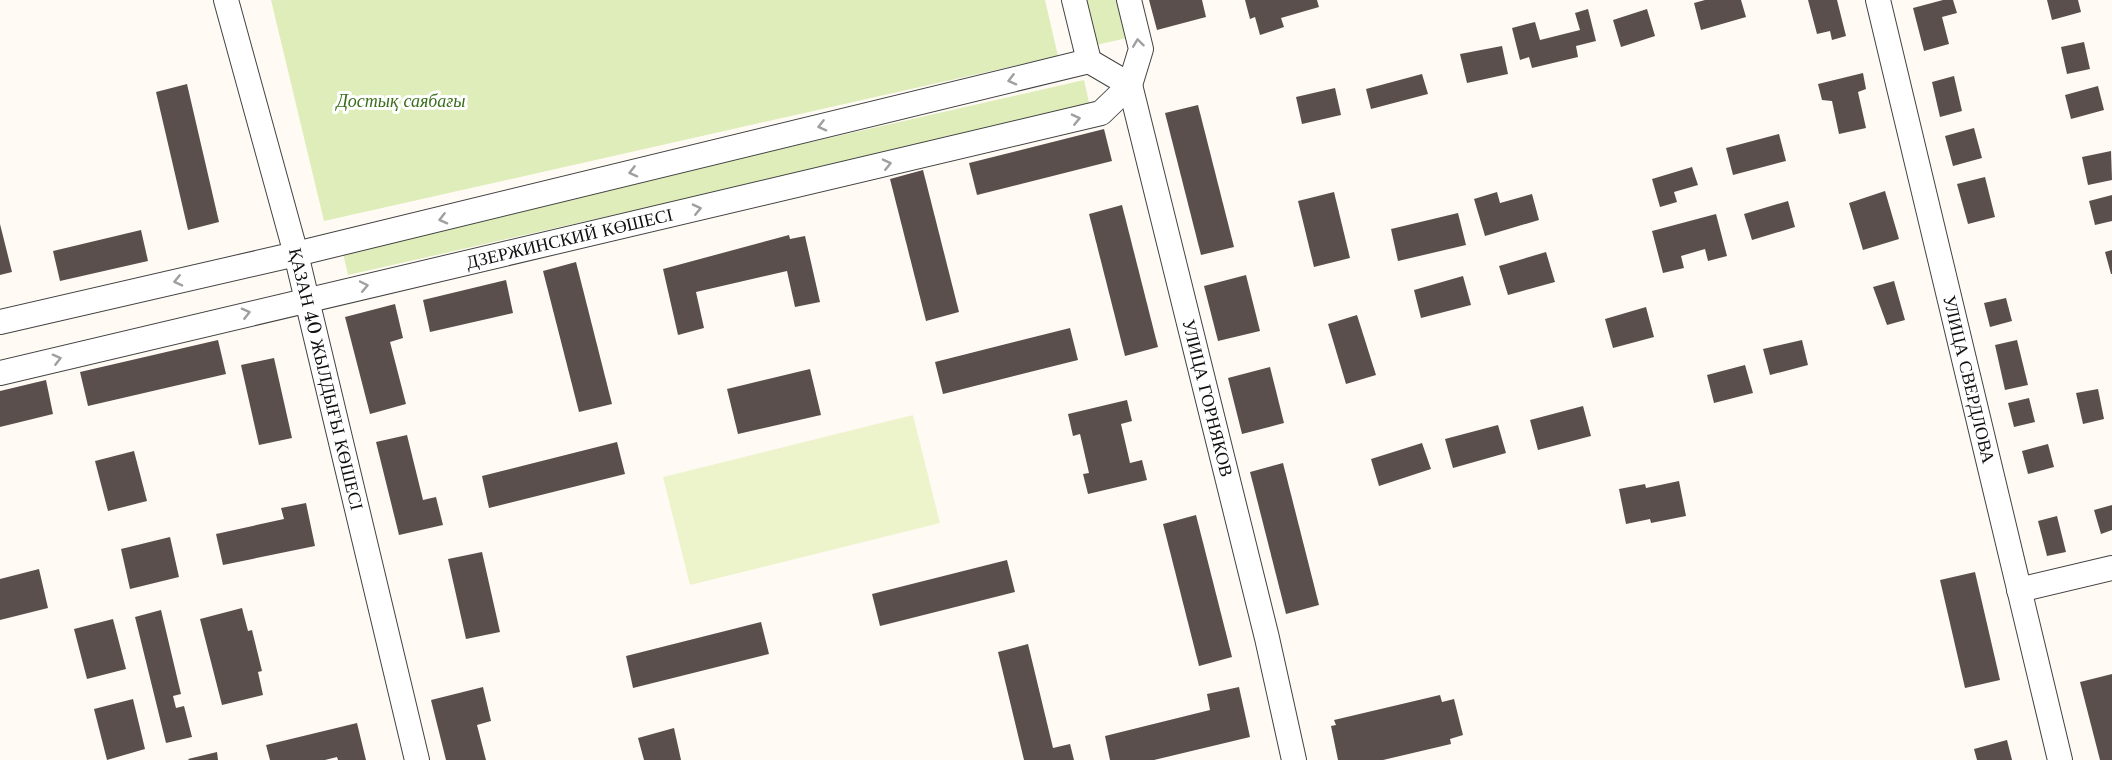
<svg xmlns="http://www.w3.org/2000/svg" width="2112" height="760" viewBox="0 0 2112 760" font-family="'Libre Baskerville',serif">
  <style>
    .green { fill: #deedb9 }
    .pitch { fill: #edf4cc }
    .building { fill: #5a4f4c }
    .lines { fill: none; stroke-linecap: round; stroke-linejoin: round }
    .minor-casing { stroke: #434343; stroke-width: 26 }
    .minor { stroke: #fff; stroke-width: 24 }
    .oneway { stroke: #9f9f9f }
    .labels { text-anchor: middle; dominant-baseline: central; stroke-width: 6; stroke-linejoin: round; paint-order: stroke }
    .park-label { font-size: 18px; font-style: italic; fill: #3b6e1a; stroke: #fff }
    .street-label { font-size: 18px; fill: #101010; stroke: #fff }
  </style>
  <rect width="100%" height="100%" fill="#fffbf4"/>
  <g class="green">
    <polygon points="271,0 1045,0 1058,56 324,221"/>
    <polygon points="1085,0 1118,0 1127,38 1096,45"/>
    <polygon points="1084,80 1090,107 348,275 342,249"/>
  </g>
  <polygon class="pitch" points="913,415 940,523 690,585 663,477"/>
  <g class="building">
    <polygon points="1149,0 1202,0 1206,17 1157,30"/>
    <polygon points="1245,0 1317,0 1319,7 1281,18 1284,27 1260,35 1255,17 1250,19"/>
    <polygon points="1705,0 1741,0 1746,17 1701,30 1694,3"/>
    <polygon points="1808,0 1837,0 1846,36 1832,40 1830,31 1817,34"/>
    <polygon points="1943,0 1953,0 1957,13 1942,17 1949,44 1924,51 1913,8"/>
    <polygon points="2047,0 2078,0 2081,12 2052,20"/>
    <polygon points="1588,9 1596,41 1576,46 1578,57 1532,68 1529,57 1520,60 1512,28 1535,22 1540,40 1580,30 1575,13"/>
    <polygon points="1647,9 1655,36 1621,47 1613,20"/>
    <polygon points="2084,42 2090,69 2067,74 2061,47"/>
    <polygon points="1502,46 1508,74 1467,83 1460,54"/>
    <polygon points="1863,73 1866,89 1858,92 1866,128 1839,134 1832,101 1822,100 1818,84"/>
    <polygon points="1422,74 1428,94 1371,109 1366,89"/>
    <polygon points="1954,76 1962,111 1940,117 1932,82"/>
    <polygon points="187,84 219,222 188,230 156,92"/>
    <polygon points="2098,86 2104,110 2071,119 2065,95"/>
    <polygon points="1335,88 1341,115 1302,124 1296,97"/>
    <polygon points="1198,105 1234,247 1201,255 1165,113"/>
    <polygon points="1974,128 1982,158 1953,166 1945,136"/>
    <polygon points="1104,129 1112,161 977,195 969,163"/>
    <polygon points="1779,134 1786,161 1733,175 1726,148"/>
    <polygon points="2111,151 2112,180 2088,185 2082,157"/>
    <polygon points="1692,167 1698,185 1674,192 1677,202 1660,207 1652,179"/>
    <polygon points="923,170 959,312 926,321 890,179"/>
    <polygon points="1985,177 1995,217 1968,224 1957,184"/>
    <polygon points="1885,191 1899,239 1863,250 1849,203"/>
    <polygon points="1334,192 1350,258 1314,267 1298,201"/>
    <polygon points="1497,192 1500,203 1532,194 1539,220 1485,236 1474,199"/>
    <polygon points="2112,195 2112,221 2095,225 2089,201"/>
    <polygon points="1788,201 1795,227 1752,240 1744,214"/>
    <polygon points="1122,205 1158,347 1125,356 1089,214"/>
    <polygon points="1458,213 1466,245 1398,261 1391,229"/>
    <polygon points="1716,214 1727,256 1708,261 1705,249 1681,256 1684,268 1663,273 1652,231"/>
    <polygon points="0,224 12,272 0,275"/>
    <polygon points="141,230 148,261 60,281 53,251"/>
    <polygon points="789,235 790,239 805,236 820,302 795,307 787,271 696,292 704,328 678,335 663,269"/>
    <polygon points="2112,250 2112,274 2111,274 2105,252"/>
    <polygon points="1546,252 1555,282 1508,295 1499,266"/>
    <polygon points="576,262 612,404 579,412 543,271"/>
    <polygon points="1246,275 1260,331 1218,341 1204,286"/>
    <polygon points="1463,276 1471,305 1421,318 1414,290"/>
    <polygon points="506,280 513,313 430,332 423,300"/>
    <polygon points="1894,281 1905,320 1887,325 1873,287"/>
    <polygon points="2006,298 2012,321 1990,327 1984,303"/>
    <polygon points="395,304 403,338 390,342 406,404 370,414 345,317"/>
    <polygon points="1646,307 1654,337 1613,348 1605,319"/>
    <polygon points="1357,315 1376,375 1346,384 1328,324"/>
    <polygon points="1070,328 1078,360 943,394 935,362"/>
    <polygon points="218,340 226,374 88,406 80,372"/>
    <polygon points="1802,340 1808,365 1770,375 1763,349"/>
    <polygon points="2017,340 2028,385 2005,390 1995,345"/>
    <polygon points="274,358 292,438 259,445 241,365"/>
    <polygon points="1745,365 1753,393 1714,403 1707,375"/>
    <polygon points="1270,367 1284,423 1242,434 1228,378"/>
    <polygon points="810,369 821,415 738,434 727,389"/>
    <polygon points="46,380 53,414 0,427 0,391"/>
    <polygon points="2098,389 2104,419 2083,424 2076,393"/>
    <polygon points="2029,398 2035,422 2014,427 2008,403"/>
    <polygon points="1127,400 1132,421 1121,424 1130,463 1142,460 1147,480 1088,494 1083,474 1089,473 1080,434 1073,436 1068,414"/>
    <polygon points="1583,406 1591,436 1538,450 1530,420"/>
    <polygon points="1498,425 1506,453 1453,468 1445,439"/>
    <polygon points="407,435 423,500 436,497 443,525 399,535 376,442"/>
    <polygon points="617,442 625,474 489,508 482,476"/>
    <polygon points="1422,443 1431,469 1379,486 1371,459"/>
    <polygon points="2048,444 2054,467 2028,474 2022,451"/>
    <polygon points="134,451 147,501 108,511 95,461"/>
    <polygon points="1283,463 1319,605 1286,614 1250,472"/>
    <polygon points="1679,481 1686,516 1651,523 1650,519 1626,524 1619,489 1645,484 1646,488"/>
    <polygon points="306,503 315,546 223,565 216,534 284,519 281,508"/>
    <polygon points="2112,505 2112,530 2101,534 2094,510"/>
    <polygon points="1196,515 1232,657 1199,666 1163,524"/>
    <polygon points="2057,516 2066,552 2047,556 2038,521"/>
    <polygon points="170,537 179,577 130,589 121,549"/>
    <polygon points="482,552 500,632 466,639 448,559"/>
    <polygon points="1007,560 1015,592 880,626 872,594"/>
    <polygon points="39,569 48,608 0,620 0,579"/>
    <polygon points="1975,572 2000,680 1965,688 1940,580"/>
    <polygon points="242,608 248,631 252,630 262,671 258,672 263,695 222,705 200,619"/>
    <polygon points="161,610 181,694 173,696 176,708 184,706 192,737 166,743 135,617"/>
    <polygon points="113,619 126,669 87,679 74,629"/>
    <polygon points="761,622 769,654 633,688 626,656"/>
    <polygon points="1028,644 1053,748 1070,744 1074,760 1024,760 998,652"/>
    <polygon points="2112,674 2112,760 2100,760 2080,682"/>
    <polygon points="483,687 491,721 477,725 486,760 446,760 431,700"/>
    <polygon points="1239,687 1250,737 1154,760 1110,760 1105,736 1210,710 1207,694"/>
    <polygon points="1440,695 1442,702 1454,699 1463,735 1450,739 1451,744 1383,760 1338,760 1331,726 1336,725 1334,720"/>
    <polygon points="133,699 145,749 107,760 94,709"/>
    <polygon points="357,723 366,760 338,760 337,757 325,760 270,760 266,745"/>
    <polygon points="674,728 681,760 644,760 638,738"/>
    <polygon points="2007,740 2012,760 1977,760 1974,749"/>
    <polygon points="217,752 218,760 189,760 188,759"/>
  </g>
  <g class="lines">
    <defs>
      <g id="minor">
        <path id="s1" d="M 226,0 L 296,254 L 417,760"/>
        <polyline points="1074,0 1089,61"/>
        <path id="s2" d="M 1878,0 L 2060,760"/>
        <path id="s3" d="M 1089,61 L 1130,85 L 1267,638 L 1294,760"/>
        <polyline points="0,322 296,254 1089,61"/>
        <path id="s4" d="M 0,373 L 1101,113 L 1130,85 L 1141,49 L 1129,0"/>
        <polyline points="2019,590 2112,568"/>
      </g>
    </defs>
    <use href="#minor" class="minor-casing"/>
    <use href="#minor" class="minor"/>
  </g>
  <defs><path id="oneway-chevron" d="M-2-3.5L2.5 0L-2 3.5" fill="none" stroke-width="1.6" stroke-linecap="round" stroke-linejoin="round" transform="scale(1.5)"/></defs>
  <g class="oneway">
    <use href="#oneway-chevron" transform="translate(1138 43) rotate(-97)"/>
    <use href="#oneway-chevron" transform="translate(1012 80) rotate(166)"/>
    <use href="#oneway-chevron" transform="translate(1076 119) rotate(-13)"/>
    <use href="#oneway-chevron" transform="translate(822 126) rotate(166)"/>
    <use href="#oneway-chevron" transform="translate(887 164) rotate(-13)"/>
    <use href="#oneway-chevron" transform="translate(633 172) rotate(166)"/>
    <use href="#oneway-chevron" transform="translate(697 209) rotate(-13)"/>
    <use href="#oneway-chevron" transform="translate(443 219) rotate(166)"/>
    <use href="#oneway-chevron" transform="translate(178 281) rotate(167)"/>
    <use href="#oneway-chevron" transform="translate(364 286) rotate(-12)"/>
    <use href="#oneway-chevron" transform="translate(246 313) rotate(-14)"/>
    <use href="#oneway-chevron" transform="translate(57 359) rotate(-14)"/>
  </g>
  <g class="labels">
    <g class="park-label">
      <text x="401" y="101">Достық саябағы</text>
    </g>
    <g class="street-label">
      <text stroke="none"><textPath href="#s4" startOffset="585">ДЗЕРЖИНСКИЙ КӨШЕСІ</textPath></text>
      <text stroke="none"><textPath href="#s1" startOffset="392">ҚАЗАН 40 ЖЫЛДЫҒЫ КӨШЕСІ</textPath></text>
      <text stroke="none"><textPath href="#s2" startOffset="390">УЛИЦА СВЕРДЛОВА</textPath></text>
      <text stroke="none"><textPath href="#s3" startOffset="370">УЛИЦА ГОРНЯКОВ</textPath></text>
    </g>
  </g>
</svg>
